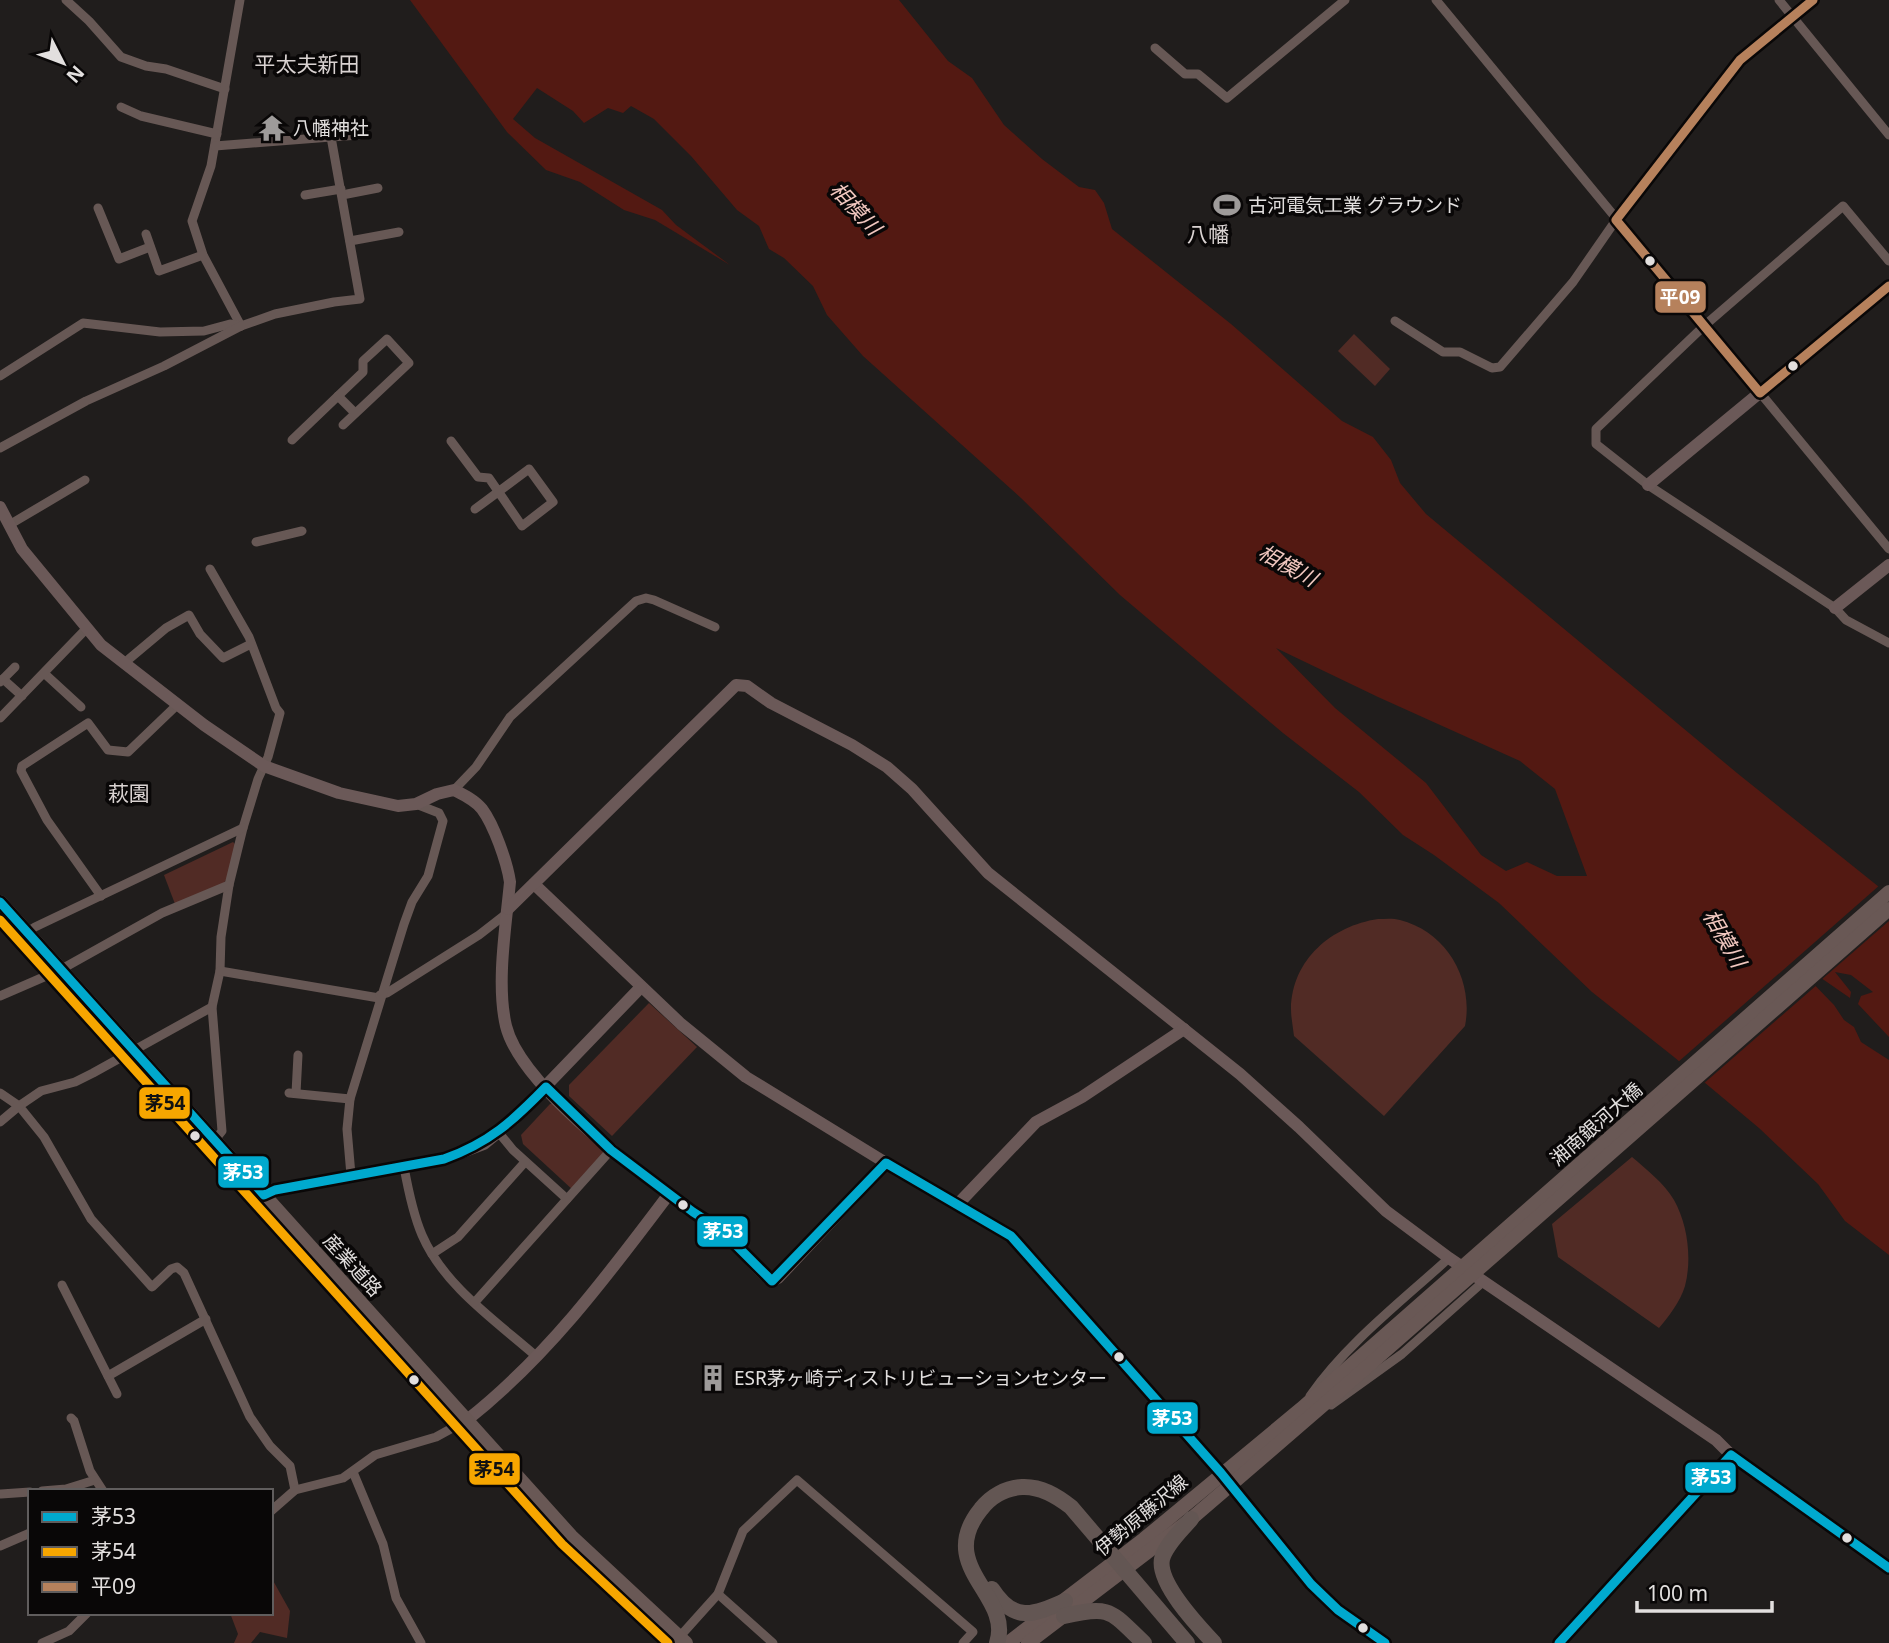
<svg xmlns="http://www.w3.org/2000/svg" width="1889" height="1643" viewBox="0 0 1889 1643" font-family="'Noto Sans','Noto Sans JP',sans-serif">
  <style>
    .green { fill: #512b25 }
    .water { fill: #531912; fill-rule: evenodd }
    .pier { fill: #201d1c }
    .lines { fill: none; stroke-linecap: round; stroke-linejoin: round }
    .street { stroke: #675855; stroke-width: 9 }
    .secondary { stroke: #6b5958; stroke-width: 12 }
    .primary { stroke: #695855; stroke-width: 14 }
    .highway { stroke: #635653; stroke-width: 16 }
    .bus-1-casing { stroke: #090707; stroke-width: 14 }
    .bus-2-casing { stroke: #090707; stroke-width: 14 }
    .bus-3-casing { stroke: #090707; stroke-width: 14 }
    .bus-1 { stroke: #00a9ce; stroke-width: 9 }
    .bus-2 { stroke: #f7a600; stroke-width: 9 }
    .bus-3 { stroke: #b6815c; stroke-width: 9 }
    .bus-dot { fill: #e2dfde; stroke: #090707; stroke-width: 2.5 }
    .labels { text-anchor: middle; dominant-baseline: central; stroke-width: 7; stroke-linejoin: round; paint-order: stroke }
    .poi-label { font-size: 19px; fill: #e2dfde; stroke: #090707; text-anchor: start }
    .street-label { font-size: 19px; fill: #e2dfde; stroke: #090707 }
    .neighbourhood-label { font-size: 21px; fill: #d9d2d1; stroke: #090707 }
    .water-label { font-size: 21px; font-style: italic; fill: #f2c8c0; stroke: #090707 }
    .line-badge { stroke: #090707; stroke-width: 2.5 }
    .badge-label { font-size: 19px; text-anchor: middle; font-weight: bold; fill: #fff }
    .pale-badge-label { font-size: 19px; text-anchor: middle; font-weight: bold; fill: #111 }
  </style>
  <rect width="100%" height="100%" fill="#201d1c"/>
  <g class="green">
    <polygon points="1354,334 1390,369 1375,386 1338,351"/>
    <polygon points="233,842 236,845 227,879 222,885 175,904 164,875"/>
    <path d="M 1378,919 C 1385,919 1393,918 1400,920 C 1447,932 1474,980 1465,1026 L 1384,1116 L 1294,1036 C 1293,1027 1291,1018 1291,1009 C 1292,959 1332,926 1378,919 Z"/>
    <polygon points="649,1003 697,1047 612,1136 569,1096 569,1085"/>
    <polygon points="556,1103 607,1152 574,1191 523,1144 521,1135 550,1104"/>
    <path d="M 1632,1157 C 1646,1169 1664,1183 1674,1200 C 1688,1225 1692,1259 1685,1286 C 1680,1302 1669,1316 1659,1328 L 1558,1257 L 1552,1224 Z"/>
    <polygon points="271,1577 290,1611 287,1638 260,1632 251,1643 234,1643 238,1634 230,1613 271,1613"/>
  </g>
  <path class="water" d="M 410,0 L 899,0 L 948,61 L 972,78 L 1004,125 L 1042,159 L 1079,187 L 1095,190 L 1104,203 L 1112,229 L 1231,324 L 1342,421 L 1373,437 L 1391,460 L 1400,483 L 1426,514 L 1737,773 L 1889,895 L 1889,1037 L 1858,1004 L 1861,996 L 1873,992 L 1851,975 L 1835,972 L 1851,992 L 1850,998 L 1811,971 L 1802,972 L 1834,1005 L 1844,1020 L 1854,1027 L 1861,1042 L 1889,1060 L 1889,1255 L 1845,1221 L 1818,1184 L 1759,1128 L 1674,1057 L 1592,992 L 1499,903 L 1434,855 L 1403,835 L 1359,792 L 1283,733 L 1120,595 L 1021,498 L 863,356 L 827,315 L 813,286 L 784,258 L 769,249 L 759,226 L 737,210 L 691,156 L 654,119 L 631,106 L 623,113 L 608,108 L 584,123 L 573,111 L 537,88 L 513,119 L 535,138 L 662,210 L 676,225 L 730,265 L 655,220 L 624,210 L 580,182 L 546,170 L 507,132 ZM 1276,648 L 1378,697 L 1520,761 L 1555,789 L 1587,876 L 1557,876 L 1527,862 L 1506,871 L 1481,855 L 1426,783 L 1335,708 Z"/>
  <polygon class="pier" points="1881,884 1889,890 1889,921 1820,981 1809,975 1818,984 1702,1085 1677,1063"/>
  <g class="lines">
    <g class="street">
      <polyline points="66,0 89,21 121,57 146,66 166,69 225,89"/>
      <polyline points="240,0 211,166 192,221 203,255 241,326"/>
      <polyline points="1436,0 1889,549"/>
      <polyline points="1779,0 1889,135"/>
      <polyline points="1155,48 1185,74 1198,74 1227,98 1345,0"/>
      <polyline points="121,107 141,116 217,134"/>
      <polyline points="215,146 331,137"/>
      <polyline points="305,195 341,189"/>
      <polyline points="342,195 378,188"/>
      <polyline points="98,208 119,259 150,247"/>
      <polyline points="146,234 159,271 203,255"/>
      <polyline points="350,241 399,232"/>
      <polyline points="1889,261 1843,206 1704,326 1596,429 1596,444 1648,485 1835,608 1846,620 1889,643"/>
      <polyline points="1395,321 1443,352 1460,352 1492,368 1500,367 1573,282 1616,220 1740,60 1813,0"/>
      <polyline points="0,376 83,323 160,332 204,331 230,324 241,326"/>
      <polyline points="338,396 355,413"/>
      <polyline points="292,440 363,372 363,361 387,339 409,363 343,425"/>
      <polyline points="451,441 478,477 489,478 522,526 553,502 529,469 475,509"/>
      <polyline points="0,448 86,401 164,366 241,326 275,314 334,302 360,299 331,137 359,135"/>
      <polyline points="9,525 85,480"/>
      <polyline points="256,542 302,531"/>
      <polyline points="210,569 249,637 276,708 280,713 268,757 258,779 243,828 229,885 221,937 220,971 212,1007 93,1073 75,1082 41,1091 19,1106 44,1137 91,1219 152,1287 171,1269 177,1267 184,1273 250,1417 270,1446 290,1466 295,1490"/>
      <polyline points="129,659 166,628 189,615 200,634 223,658 251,644"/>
      <polyline points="45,674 81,707"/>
      <polyline points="3,679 22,696"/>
      <polyline points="0,682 15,667"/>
      <polyline points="0,718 87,628"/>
      <polyline points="454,790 476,767 510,717 636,601 646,598 654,600 715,627"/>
      <polyline points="101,896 47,820 21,771 22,766 88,723 108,750 128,752 177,705"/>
      <polyline points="27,932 35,927 243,828"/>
      <polyline points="220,971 379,998"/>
      <polyline points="380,995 387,993 479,935 506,914"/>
      <polyline points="0,996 60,970 162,913 229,885"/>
      <polyline points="212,1007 222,1131 214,1141"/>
      <polyline points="0,1093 19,1106 0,1122"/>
      <polyline points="289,1093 350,1099"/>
      <polyline points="296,1093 298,1055"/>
      <polyline points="499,1133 513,1150 567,1199"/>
      <path d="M 404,1167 C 408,1189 413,1214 422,1235 C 444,1286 496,1321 537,1357"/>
      <polyline points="351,1175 347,1129 350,1099 404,924 412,902 428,876 443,821 439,813 416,804"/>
      <polyline points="432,1254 458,1237 525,1162"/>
      <polyline points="62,1285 117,1394"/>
      <polyline points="475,1302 611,1150"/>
      <polyline points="108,1376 206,1319"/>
      <path d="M 1310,1396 C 1347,1343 1402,1301 1449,1258"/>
      <polyline points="1331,1405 1402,1354 1484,1281"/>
      <polyline points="71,1418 74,1421 90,1471 103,1491"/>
      <polyline points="353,1472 383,1544 396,1598 421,1643"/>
      <polyline points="42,1491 66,1489 95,1480"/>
      <polyline points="1,1494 30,1492"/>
      <polyline points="271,1511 295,1490 343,1478 375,1455 436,1437 467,1420"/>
      <polyline points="0,1546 30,1533"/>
      <polyline points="718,1594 773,1643"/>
      <polyline points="42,1643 69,1631 87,1613"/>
      <polyline points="674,1643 718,1594 743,1531 797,1480 973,1632 963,1643"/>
      <polyline points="1559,1643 1731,1455"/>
    </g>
    <g class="secondary">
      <polyline points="1648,485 1889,286"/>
      <path d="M 0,507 L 22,549 L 101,645 L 204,725 L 264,766 L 339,793 L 398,806 L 416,804 L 437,794 L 454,790 C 464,795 475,800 482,809 C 494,825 507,862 510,882 C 506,925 496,984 506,1026 C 521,1087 638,1171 689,1209 C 699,1217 711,1221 720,1230 C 738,1245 752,1264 769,1279 L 772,1281 L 778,1278 L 886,1163"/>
      <polyline points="1835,608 1889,565"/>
      <polyline points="534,884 681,1024 746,1077 886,1163 1011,1236 1221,1473 1311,1584 1338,1610 1385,1643"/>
      <polyline points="508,909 736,685 747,686 771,703 852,745 887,767 912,789 988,873 1240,1074 1299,1127 1386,1211 1449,1258 1716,1440 1731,1455 1889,1568"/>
      <polyline points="264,1195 275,1190 444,1159 484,1144 513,1120 641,987"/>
      <polyline points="957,1205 1036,1122 1082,1097 1184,1029"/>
      <path d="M 467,1420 C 547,1357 608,1275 669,1194"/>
    </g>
    <g class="primary">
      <polyline points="0,902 571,1536 686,1643"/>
      <polyline points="1008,1643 1144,1539 1301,1409 1889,892"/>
      <polyline points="1028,1643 1191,1519 1336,1394 1889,909"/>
    </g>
    <g class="highway">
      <path d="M 1191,1519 C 1182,1530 1166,1544 1162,1559 C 1157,1583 1198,1626 1214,1643"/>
      <path d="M 992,1589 C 1014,1623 1033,1615 1065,1601"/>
      <path d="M 1064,1616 C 1112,1605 1110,1611 1144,1643"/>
      <path d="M 997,1643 C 1013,1595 934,1567 981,1509 C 991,1496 1006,1488 1022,1487 C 1041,1486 1057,1496 1071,1507 L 1187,1643"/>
    </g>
    <defs>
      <g id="bus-1">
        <path d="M 0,902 L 264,1195 L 275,1190 L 444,1159 C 489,1143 513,1121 546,1087 L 611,1150 L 693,1212 L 721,1230 L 772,1281 L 886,1163 L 1011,1236 L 1221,1473 L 1311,1584 L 1338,1610 L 1385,1643"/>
        <polyline points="1559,1643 1731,1455 1889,1568"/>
      </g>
      <polyline id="bus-2" points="0,920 562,1544 668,1643"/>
      <polyline id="bus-3" points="1813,0 1740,60 1616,220 1760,393 1889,286"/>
    </defs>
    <use href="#bus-1" class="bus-1-casing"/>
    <use href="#bus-2" class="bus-2-casing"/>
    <use href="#bus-3" class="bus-3-casing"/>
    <use href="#bus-1" class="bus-1"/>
    <use href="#bus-2" class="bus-2"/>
    <use href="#bus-3" class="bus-3"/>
  </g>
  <defs>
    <symbol id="temple-bare" viewBox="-9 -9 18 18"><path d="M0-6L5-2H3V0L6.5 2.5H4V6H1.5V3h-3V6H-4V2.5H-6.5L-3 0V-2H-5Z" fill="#9e9b9a" stroke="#090707" stroke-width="2.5" paint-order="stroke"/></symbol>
    <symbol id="stadium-bare" viewBox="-9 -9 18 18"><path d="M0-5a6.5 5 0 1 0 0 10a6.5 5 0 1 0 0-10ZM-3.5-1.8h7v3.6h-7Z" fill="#9e9b9a" stroke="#090707" stroke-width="2.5" paint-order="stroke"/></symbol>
    <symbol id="building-bare" viewBox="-9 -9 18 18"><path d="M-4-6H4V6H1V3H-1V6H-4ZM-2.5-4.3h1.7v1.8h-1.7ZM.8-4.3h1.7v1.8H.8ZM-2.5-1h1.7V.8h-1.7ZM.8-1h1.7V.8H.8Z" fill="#9e9b9a" stroke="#090707" stroke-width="2.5" paint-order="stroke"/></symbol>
  </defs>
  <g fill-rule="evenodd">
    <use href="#temple-bare" x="253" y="109" width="38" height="38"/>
    <use href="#stadium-bare" x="1208" y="186" width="38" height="38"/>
    <use href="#building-bare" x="694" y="1359" width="38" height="38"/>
  </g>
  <g class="bus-dot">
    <circle cx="1650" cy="261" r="6"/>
    <circle cx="1793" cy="366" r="6"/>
    <circle cx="195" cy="1136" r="6"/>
    <circle cx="683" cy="1205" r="6"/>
    <circle cx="1119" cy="1357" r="6"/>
    <circle cx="414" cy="1380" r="6"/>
    <circle cx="1847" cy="1538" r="6"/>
    <circle cx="1363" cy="1628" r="6"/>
  </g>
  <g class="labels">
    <g class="poi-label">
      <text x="293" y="128">八幡神社</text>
      <text x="1248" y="205">古河電気工業 グラウンド</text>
      <text x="734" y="1378">ESR茅ヶ崎ディストリビューションセンター</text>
    </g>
    <g class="street-label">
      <text transform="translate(1596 1124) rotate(-41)">湘南銀河大橋</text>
      <text transform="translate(353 1265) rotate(48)">産業道路</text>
      <text transform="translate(1141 1515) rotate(-40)">伊勢原藤沢線</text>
    </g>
    <g class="neighbourhood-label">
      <text x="307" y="64">平太夫新田</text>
      <text x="1208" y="234">八幡</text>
      <text x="129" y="793">萩園</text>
    </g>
    <g class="water-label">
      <text transform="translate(856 208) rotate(47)">相模川</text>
      <text transform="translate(1288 565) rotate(29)">相模川</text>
      <text transform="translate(1725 938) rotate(60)">相模川</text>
    </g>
  </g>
  <g class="line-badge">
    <rect x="1654" y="280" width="53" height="34" rx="7" fill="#b6815c"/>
    <rect x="138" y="1086" width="53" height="34" rx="7" fill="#f7a600"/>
    <rect x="217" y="1155" width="53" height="34" rx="7" fill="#00a9ce"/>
    <rect x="696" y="1215" width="53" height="33" rx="7" fill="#00a9ce"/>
    <rect x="1146" y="1401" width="53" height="34" rx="7" fill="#00a9ce"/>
    <rect x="468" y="1452" width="53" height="34" rx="7" fill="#f7a600"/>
    <rect x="1684" y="1461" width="53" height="33" rx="7" fill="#00a9ce"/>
  </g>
  <g class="badge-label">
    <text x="1680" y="304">平09</text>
    <text x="243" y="1179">茅53</text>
    <text x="723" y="1238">茅53</text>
    <text x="1172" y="1425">茅53</text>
    <text x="1711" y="1484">茅53</text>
  </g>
  <g class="pale-badge-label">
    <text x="165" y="1110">茅54</text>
    <text x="494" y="1476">茅54</text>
  </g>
  <rect x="28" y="1489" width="245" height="126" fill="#090707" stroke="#605d5d" stroke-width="2"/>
  <rect x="42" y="1512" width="35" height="10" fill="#00a9ce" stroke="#605d5d" stroke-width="2"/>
  <text x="91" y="1524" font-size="21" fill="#e2dfde">茅53</text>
  <rect x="42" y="1547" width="35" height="10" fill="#f7a600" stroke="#605d5d" stroke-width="2"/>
  <text x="91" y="1559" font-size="21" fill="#e2dfde">茅54</text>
  <rect x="42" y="1582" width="35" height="10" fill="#b6815c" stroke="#605d5d" stroke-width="2"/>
  <text x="91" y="1594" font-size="21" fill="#e2dfde">平09</text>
  <g transform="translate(63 63) rotate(132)" stroke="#090707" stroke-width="5" paint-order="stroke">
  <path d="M0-5L12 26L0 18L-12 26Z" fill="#e2dfde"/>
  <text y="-10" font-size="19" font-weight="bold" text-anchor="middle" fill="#e2dfde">N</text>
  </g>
  <path d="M1637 1601v10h135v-10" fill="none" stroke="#e2dfde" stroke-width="3.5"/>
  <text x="1647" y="1601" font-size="21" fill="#e2dfde" stroke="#090707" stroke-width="5" paint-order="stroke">100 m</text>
</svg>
